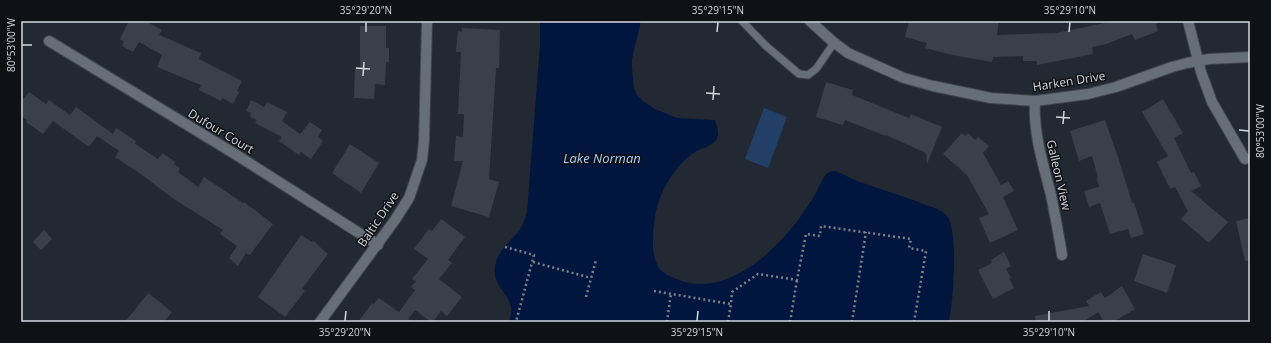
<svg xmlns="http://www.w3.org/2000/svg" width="1271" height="343" viewBox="0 0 1271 343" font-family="'Open Sans',sans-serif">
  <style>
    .green { fill: #223f68 }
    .water { fill: #00163e }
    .building { fill: #3a404a }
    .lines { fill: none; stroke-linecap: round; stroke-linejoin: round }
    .service-casing { stroke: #40454c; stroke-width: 9 }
    .minor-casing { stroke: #40454c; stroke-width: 12 }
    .path { stroke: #7d8289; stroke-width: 2.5; stroke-dasharray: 2 3; stroke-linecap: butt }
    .service { stroke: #666e78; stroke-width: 7 }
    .minor { stroke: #666e78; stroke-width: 10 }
    .ticks { fill: none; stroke: #d4d8de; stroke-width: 1.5 }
    .labels { text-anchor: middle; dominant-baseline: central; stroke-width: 3; stroke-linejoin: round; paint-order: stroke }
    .street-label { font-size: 12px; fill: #d4d8de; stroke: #0f1215 }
    .water-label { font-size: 13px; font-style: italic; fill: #aeccf7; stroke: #0f1215 }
    .neatline { fill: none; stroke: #d4d8de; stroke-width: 1.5 }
    .ticks-label { font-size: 10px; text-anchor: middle; fill: #d4d8de }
  </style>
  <rect width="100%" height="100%" fill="#232932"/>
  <polygon class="green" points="764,108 787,117 768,168 745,159"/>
  <path class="water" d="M 540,21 L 641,21 L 632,59 L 632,68 L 634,88 L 637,95 L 643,101 L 655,109 L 677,118 L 715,120 C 717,126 720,135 716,140 C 712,147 701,148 695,152 C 674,166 659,192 655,217 C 653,233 649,260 663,272 C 669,277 677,279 685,282 C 729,293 770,255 796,223 C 803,213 810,203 816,193 C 819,187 822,179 826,174 C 829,172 832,171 834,171 C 843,173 851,179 860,182 C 881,190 902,195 923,204 C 932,207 941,209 947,216 C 959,231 953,303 949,322 L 509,322 C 510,317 512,312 511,307 C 508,292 492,285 495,267 C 497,251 509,243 518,232 C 523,226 525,218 527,212 L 540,45 Z"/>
  <g class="building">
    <polygon points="129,21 145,21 162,30 159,35 201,53 199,59 242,81 237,91 239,92 233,104 222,98 221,101 199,90 201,85 157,67 162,55 139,42 133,52 122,46 124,42 120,39"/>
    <polygon points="909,21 999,21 997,35 1056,33 1115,21 1162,21 1156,24 1158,31 1135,40 1132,34 1106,44 1092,47 1093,54 1037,65 1037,61 1023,61 1023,56 993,57 992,62 952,55 925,48 927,43 905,37"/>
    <polygon points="360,26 386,26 386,48 389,48 389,62 386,62 385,85 375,84 374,99 354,98 355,68 360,68"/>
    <polygon points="462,28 500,30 499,68 496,68 489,179 499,182 489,217 451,206 463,161 454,161 456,136 463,137 464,114 458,114 461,52 456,52 458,31 462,32"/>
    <polygon points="826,82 853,90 852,95 909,118 911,114 942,127 927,164 926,153 886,135 886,136 845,120 843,125 816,117"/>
    <polygon points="29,92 46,104 49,100 70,115 76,107 113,134 116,128 136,141 135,144 158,159 163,153 175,162 174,164 180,168 178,172 198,187 204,177 243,203 244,202 273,224 250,255 246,253 238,266 229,258 237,246 220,234 223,230 171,197 142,175 115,157 119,151 97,136 89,147 53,121 43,134 26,122 27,120 21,116 21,102"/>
    <polygon points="1163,99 1183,133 1174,138 1191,173 1194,172 1201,186 1191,191 1228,222 1209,243 1181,219 1188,211 1175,187 1170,189 1157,162 1168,156 1142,112"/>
    <polygon points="251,100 264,107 267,102 287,112 282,121 300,134 310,122 322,130 318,137 323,141 311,159 301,152 299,155 279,141 282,137 255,123 257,120 250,117 251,113 246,111"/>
    <polygon points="1105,120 1119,160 1132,203 1134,203 1144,234 1131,238 1128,229 1110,234 1100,203 1089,207 1084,191 1099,187 1097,179 1098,177 1092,156 1079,161 1070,131"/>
    <polygon points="962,133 966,136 968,133 975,140 978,137 989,146 983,153 1001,185 1008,181 1014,191 1003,197 1018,230 990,243 979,218 989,214 967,175 943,154"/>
    <polygon points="350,144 379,163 361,193 332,173"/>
    <polygon points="1250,218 1250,261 1245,261 1236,221"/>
    <polygon points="441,219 465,237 448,260 452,263 439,279 462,297 447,316 441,311 433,322 431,322 415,310 408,319 412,322 358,322 372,303 374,304 379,298 399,312 415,290 411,287 416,281 412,279 428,259 414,249 429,229 432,231"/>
    <polygon points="44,230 52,239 41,250 33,242"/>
    <polygon points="301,235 312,242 313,241 328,254 302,289 305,291 285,317 258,297"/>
    <polygon points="1004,252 1011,266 1006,269 1011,278 1009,278 1014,288 993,299 978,270 992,263 991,260"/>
    <polygon points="1143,254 1176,265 1167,293 1134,281"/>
    <polygon points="1122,286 1135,309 1113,322 1104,322 1098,312 1083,322 1036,322 1035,316 1089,306 1086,301 1101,292 1105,298"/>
    <polygon points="148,293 172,312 164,322 125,322"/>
  </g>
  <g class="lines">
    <defs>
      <polyline id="service" points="742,21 765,45 799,74 808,75 816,69 834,43"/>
      <g id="minor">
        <polyline points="810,21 832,41 848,53 904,78 933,86 991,98 1035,101 1088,94 1116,87 1172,67 1187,63 1209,59 1250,57"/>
        <polyline points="1188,21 1201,72 1212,102 1245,159"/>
        <polyline points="49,41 235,154 378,245"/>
        <path d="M 1035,101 C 1033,132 1043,164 1051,195 C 1055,215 1059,235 1062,255"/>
        <polyline points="320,322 395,220 409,198 422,160 424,141 427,21"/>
      </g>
    </defs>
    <use href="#service" class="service-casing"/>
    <use href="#minor" class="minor-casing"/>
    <g class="path">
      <polyline points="505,247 534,255 516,322"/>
      <polyline points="533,262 591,278"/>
      <polyline points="654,291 731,304 732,292 758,274 797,280 806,234 820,236 821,226 911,239 909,248 926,251 914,322"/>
      <polyline points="586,297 596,260"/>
      <polyline points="667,322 671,293"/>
      <polyline points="728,322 731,304"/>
      <polyline points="790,322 797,280"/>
      <polyline points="852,322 866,232"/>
    </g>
    <use href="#service" class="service"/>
    <use href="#minor" class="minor"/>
  </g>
  <path class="ticks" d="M 366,32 L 366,22M 717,32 L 718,22M 1069,32 L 1070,22M 22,45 L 32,45M 356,68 L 370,69M 363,76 L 364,62M 706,93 L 720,94M 713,100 L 714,86M 1056,117 L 1070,118M 1063,124 L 1064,111M 1239,130 L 1249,131M 345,321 L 346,311M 697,321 L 698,311M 1049,321 L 1049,311"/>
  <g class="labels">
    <g class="street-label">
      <text transform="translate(1069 81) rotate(-9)">Harken Drive</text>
      <text transform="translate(221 131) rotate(31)">Dufour Court</text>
      <text transform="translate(1059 175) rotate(77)">Galleon View</text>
      <text transform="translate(378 219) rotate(-56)">Baltic Drive</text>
    </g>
    <g class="water-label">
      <text x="602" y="158">Lake Norman</text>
    </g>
  </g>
  <rect width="1271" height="343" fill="none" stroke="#0f1215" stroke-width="44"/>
  <rect x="22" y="22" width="1227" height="299" class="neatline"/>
  <g class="ticks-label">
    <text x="366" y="14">35°29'20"N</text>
    <text x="718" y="14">35°29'15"N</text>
    <text x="1070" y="14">35°29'10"N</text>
    <text transform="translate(11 45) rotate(-90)" y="4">80°53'00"W</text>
    <text transform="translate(1260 131) rotate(-90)" y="4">80°53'00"W</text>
    <text x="345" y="336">35°29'20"N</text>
    <text x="697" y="336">35°29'15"N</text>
    <text x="1049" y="336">35°29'10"N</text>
  </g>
</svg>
